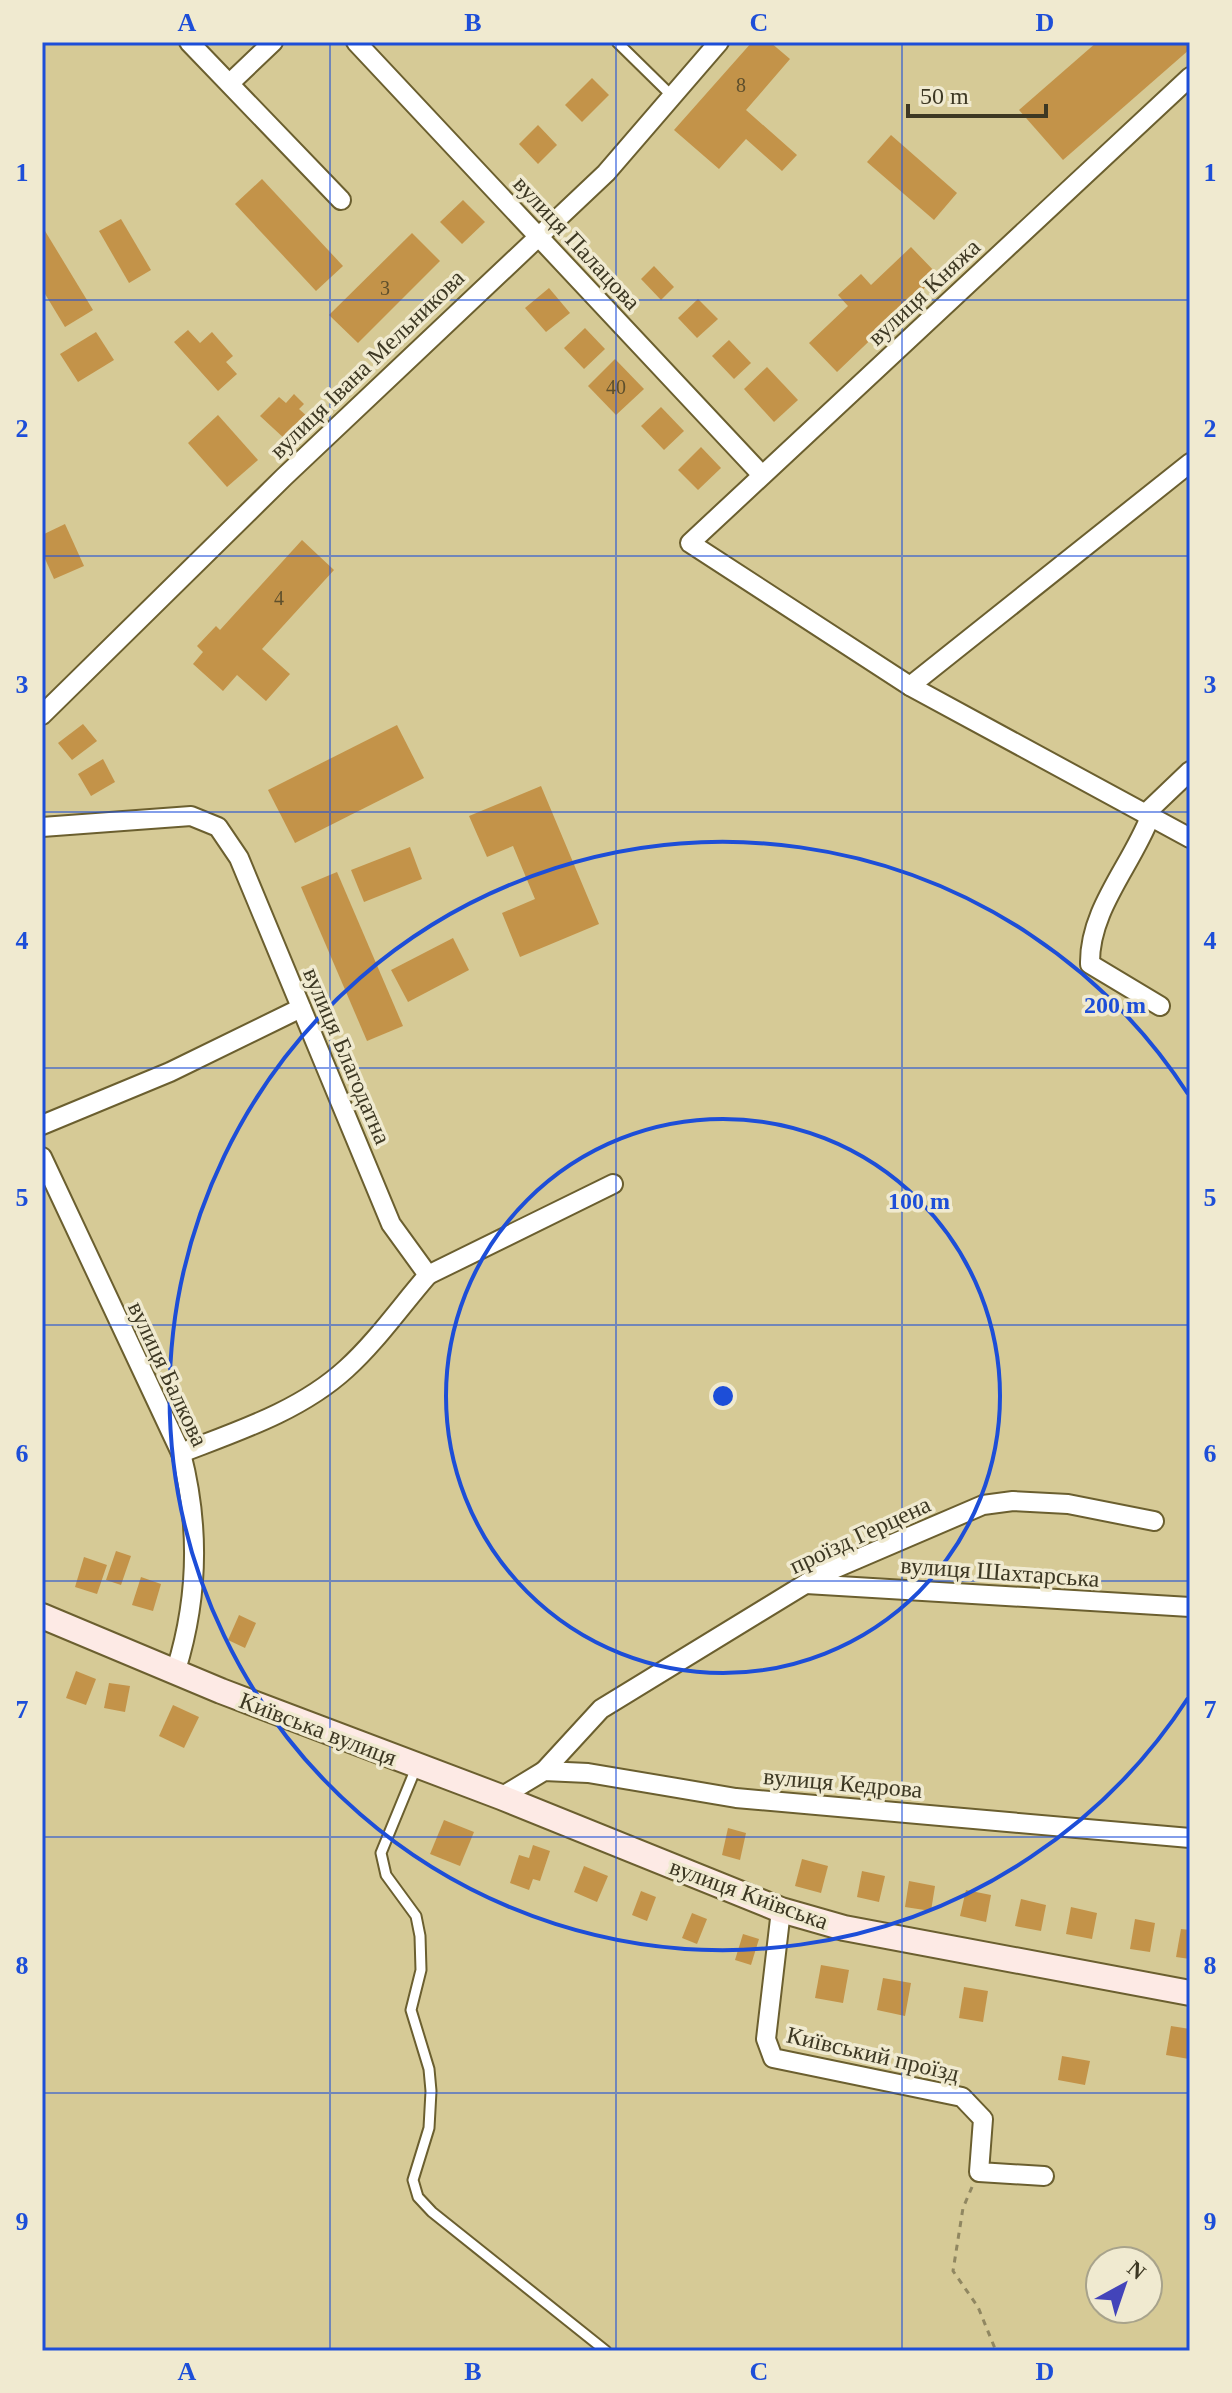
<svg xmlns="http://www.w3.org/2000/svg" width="1232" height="2393" viewBox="0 0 1232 2393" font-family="Georgia,serif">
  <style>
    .building { fill: #c39349 }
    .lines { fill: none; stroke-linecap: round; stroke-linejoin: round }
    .lane-casing { stroke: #6b5f2f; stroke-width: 13 }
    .street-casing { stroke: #6b5f2f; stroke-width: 22 }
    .secondary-casing { stroke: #6b5f2f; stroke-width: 28 }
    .path { stroke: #908761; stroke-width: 3; stroke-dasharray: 6 6; stroke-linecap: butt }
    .lane { stroke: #fff; stroke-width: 9 }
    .street { stroke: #fff; stroke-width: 18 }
    .secondary { stroke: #fdeae5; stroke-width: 24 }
    .grid { fill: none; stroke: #1d4ed8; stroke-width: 2; stroke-opacity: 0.55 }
    .ring { fill: none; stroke: #1d4ed8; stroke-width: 4 }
    .labels { text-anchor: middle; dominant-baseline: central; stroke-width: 7; stroke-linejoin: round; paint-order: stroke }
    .number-label { font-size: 20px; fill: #5e4f2c }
    .street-label { font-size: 24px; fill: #3d3823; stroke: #f0ead0 }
    .centre { fill: #1d4ed8; stroke: #f0ead0; stroke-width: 4 }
    .ring-label { font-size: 24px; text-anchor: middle; font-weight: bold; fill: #1d4ed8; stroke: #f0ead0; stroke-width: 7; stroke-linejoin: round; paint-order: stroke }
    .neatline { fill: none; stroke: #1d4ed8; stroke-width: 3 }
    .grid-label { font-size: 26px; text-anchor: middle; font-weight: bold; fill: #1d4ed8 }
  </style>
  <rect width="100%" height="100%" fill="#d6ca96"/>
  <g class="building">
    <polygon points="752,42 770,42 790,59 746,110 797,155 782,171 746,139 719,169 674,130"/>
    <polygon points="1097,42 1190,42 1190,49 1063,160 1019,110"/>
    <polygon points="592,78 609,95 582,122 565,105"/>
    <polygon points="538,125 557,145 538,164 519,144"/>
    <polygon points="891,135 957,193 934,220 867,162"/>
    <polygon points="262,179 343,266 316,291 235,204"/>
    <polygon points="463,200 485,222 462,244 440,222"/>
    <polygon points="121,219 151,270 129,283 99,231"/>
    <polygon points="42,226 93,310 65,327 42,289"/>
    <polygon points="412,233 440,261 358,343 329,315"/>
    <polygon points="911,247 938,275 837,372 809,343 848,306 838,295 861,274 871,285"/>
    <polygon points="654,266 674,287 661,300 641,279"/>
    <polygon points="549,288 570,313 546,332 525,308"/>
    <polygon points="698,299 718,319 697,338 678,318"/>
    <polygon points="585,328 605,349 584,369 564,348"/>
    <polygon points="188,330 200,343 212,332 233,356 226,362 237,374 218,391 174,342"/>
    <polygon points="96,332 114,360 78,382 60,354"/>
    <polygon points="729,340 751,363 734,379 712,356"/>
    <polygon points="615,359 644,389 616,415 588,386"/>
    <polygon points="767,367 798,400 774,422 744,389"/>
    <polygon points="294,394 304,404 299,409 308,417 286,440 260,416 279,397 286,403"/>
    <polygon points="661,407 684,431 664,450 641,426"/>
    <polygon points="218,415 258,460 227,487 188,443"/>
    <polygon points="701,447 721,468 698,490 678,470"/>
    <polygon points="65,524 84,566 54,579 42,552 42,535"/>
    <polygon points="302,540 334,570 262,649 290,674 266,701 237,675 223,691 193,664 203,652 197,646 216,626 220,630"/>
    <polygon points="83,724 97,741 72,760 58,743"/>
    <polygon points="397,725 424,778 295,843 268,790"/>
    <polygon points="103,759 115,782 91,796 78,774"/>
    <polygon points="541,786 599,924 520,957 502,913 535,899 513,846 487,857 469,816"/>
    <polygon points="410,847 422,879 364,902 351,870"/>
    <polygon points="337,872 403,1026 367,1041 301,887"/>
    <polygon points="453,938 469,970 408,1002 391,970"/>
    <polygon points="116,1551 131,1556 121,1585 106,1580"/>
    <polygon points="84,1557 107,1565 97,1594 75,1587"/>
    <polygon points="141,1577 161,1584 153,1611 132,1605"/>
    <polygon points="239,1615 256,1623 245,1648 228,1640"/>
    <polygon points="76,1671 96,1679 86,1705 66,1698"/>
    <polygon points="109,1683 130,1686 125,1712 104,1708"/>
    <polygon points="173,1705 199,1717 184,1748 159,1736"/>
    <polygon points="444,1820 474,1832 460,1866 430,1854"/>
    <polygon points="728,1828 746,1833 740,1860 722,1855"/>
    <polygon points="533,1845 550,1851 540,1881 533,1879 529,1890 510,1883 519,1855 529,1858"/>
    <polygon points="802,1859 828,1866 821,1893 795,1886"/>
    <polygon points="584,1866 608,1876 597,1902 574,1892"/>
    <polygon points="862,1871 885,1876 879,1902 857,1897"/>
    <polygon points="909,1881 935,1886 931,1911 905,1907"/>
    <polygon points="966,1890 991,1895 986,1922 960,1916"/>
    <polygon points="641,1891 656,1897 647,1921 632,1915"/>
    <polygon points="1021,1899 1046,1905 1041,1931 1015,1926"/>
    <polygon points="1071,1907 1097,1913 1092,1939 1066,1934"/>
    <polygon points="692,1913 707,1919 697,1944 682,1938"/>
    <polygon points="1135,1919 1155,1923 1150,1952 1130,1949"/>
    <polygon points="1181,1929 1190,1930 1190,1959 1176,1957"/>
    <polygon points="743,1934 759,1939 751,1965 735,1960"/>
    <polygon points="821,1965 849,1970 843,2003 815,1998"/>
    <polygon points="883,1978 911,1983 905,2016 877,2010"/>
    <polygon points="964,1987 988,1991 983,2022 959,2018"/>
    <polygon points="1171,2026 1190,2029 1189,2059 1166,2055"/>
    <polygon points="1062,2056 1090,2061 1085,2085 1058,2080"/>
  </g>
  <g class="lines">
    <defs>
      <g id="lane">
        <polyline points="617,42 672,96"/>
        <polyline points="416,1768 381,1853 386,1875 416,1916 420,1936 421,1970 411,2010 429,2069 431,2091 429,2128 413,2180 418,2197 432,2212 606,2351"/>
      </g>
      <g id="street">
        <polyline points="189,42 341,200"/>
        <polyline points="356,42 762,475"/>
        <polyline points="1190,77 690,543 910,686 1190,838"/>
        <polyline points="230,83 273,42"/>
        <polyline points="910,686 1190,463"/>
        <polyline points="42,715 284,477 606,173 719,42"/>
        <polyline points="1145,814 1190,771"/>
        <path d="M 1150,817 C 1131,866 1089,910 1090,964 L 1160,1006"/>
        <polyline points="42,827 191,816 218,827 239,858 391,1224 428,1275 613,1184"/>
        <polyline points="42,1125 170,1072 301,1008"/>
        <path d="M 42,1157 L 181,1453 C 200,1526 198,1599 176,1670"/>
        <path d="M 181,1453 C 238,1431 300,1411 346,1369 C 376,1342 401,1306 428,1275"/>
        <polyline points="806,1584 1190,1607"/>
        <polyline points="544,1771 601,1709 820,1575 983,1505 1013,1501 1068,1504 1154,1521"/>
        <polyline points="501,1797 544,1771 588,1773 736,1798 1190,1838"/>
        <polyline points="781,1910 766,2039 773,2058 962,2097 983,2119 979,2172 1044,2176"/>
      </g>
      <polyline id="secondary" points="42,1616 221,1691 501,1797 781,1910 844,1928 1190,1993"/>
    </defs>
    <use href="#lane" class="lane-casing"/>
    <use href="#street" class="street-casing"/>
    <use href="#secondary" class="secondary-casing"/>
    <polyline class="path" points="972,2187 963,2208 953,2271 978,2307 996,2351"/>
    <use href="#lane" class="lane"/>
    <use href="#street" class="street"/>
    <use href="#secondary" class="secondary"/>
  </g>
  <path class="grid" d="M 330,42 L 330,2351M 616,42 L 616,2351M 902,42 L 902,2351M 42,300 L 1190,300M 42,556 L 1190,556M 42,812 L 1190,812M 42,1068 L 1190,1068M 42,1325 L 1190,1325M 42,1581 L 1190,1581M 42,1837 L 1190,1837M 42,2093 L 1190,2093"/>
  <g class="ring">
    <circle cx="723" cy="1396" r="277"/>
    <path d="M1188 1698A554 554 0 1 1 1188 1094"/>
  </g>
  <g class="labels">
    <g class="number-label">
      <text x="741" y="85">8</text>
      <text x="385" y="288">3</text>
      <text x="616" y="387">40</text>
      <text x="279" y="598">4</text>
    </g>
    <g class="street-label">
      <text transform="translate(577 243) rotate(47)">вулиця Палацова</text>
      <text transform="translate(924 292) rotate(-43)">вулиця Княжа</text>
      <text transform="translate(367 364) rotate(-44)">вулиця Івана Мельникова</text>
      <text transform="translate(347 1056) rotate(67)">вулиця Благодатна</text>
      <text transform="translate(168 1374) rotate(65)">вулиця Балкова</text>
      <text transform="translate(860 1535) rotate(-25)">проїзд Герцена</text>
      <text transform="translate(1000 1572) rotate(4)">вулиця Шахтарська</text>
      <text transform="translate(318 1729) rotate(21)">Київська вулиця</text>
      <text transform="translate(843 1783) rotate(5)">вулиця Кедрова</text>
      <text transform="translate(749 1894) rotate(20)">вулиця Київська</text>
      <text transform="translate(873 2054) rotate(13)">Київський проїзд</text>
    </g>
  </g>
  <circle cx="723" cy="1396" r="12" class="centre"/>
  <g class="ring-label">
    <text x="1115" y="1013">200 m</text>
    <text x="919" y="1209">100 m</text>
  </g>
  <rect width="1232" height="2393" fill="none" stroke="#f0ead0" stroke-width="88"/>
  <g transform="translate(1124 2285) rotate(40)"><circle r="38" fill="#f0ead0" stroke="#a8a38b" stroke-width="2"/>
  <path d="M0-6L14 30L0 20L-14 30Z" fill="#4344ba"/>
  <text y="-12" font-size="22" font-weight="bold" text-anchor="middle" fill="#3d3823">N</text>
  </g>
  <path d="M908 104v12h138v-12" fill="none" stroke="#3d3823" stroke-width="4"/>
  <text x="920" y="104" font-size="24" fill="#3d3823" stroke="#f0ead0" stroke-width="6" paint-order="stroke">50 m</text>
  <rect x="44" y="44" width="1144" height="2305" class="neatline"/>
  <g class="grid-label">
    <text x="187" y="31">A</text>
    <text x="473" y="31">B</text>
    <text x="759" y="31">C</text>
    <text x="1045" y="31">D</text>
    <text x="22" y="181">1</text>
    <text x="1210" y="181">1</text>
    <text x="22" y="437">2</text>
    <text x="1210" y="437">2</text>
    <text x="22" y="693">3</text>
    <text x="1210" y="693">3</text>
    <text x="22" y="949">4</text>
    <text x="1210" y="949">4</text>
    <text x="22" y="1206">5</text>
    <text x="1210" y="1206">5</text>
    <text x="22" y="1462">6</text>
    <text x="1210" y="1462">6</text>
    <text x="22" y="1718">7</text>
    <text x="1210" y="1718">7</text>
    <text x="22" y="1974">8</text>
    <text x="1210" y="1974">8</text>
    <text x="22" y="2230">9</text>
    <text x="1210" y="2230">9</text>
    <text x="187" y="2380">A</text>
    <text x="473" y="2380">B</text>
    <text x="759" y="2380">C</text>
    <text x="1045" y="2380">D</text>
  </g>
</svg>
